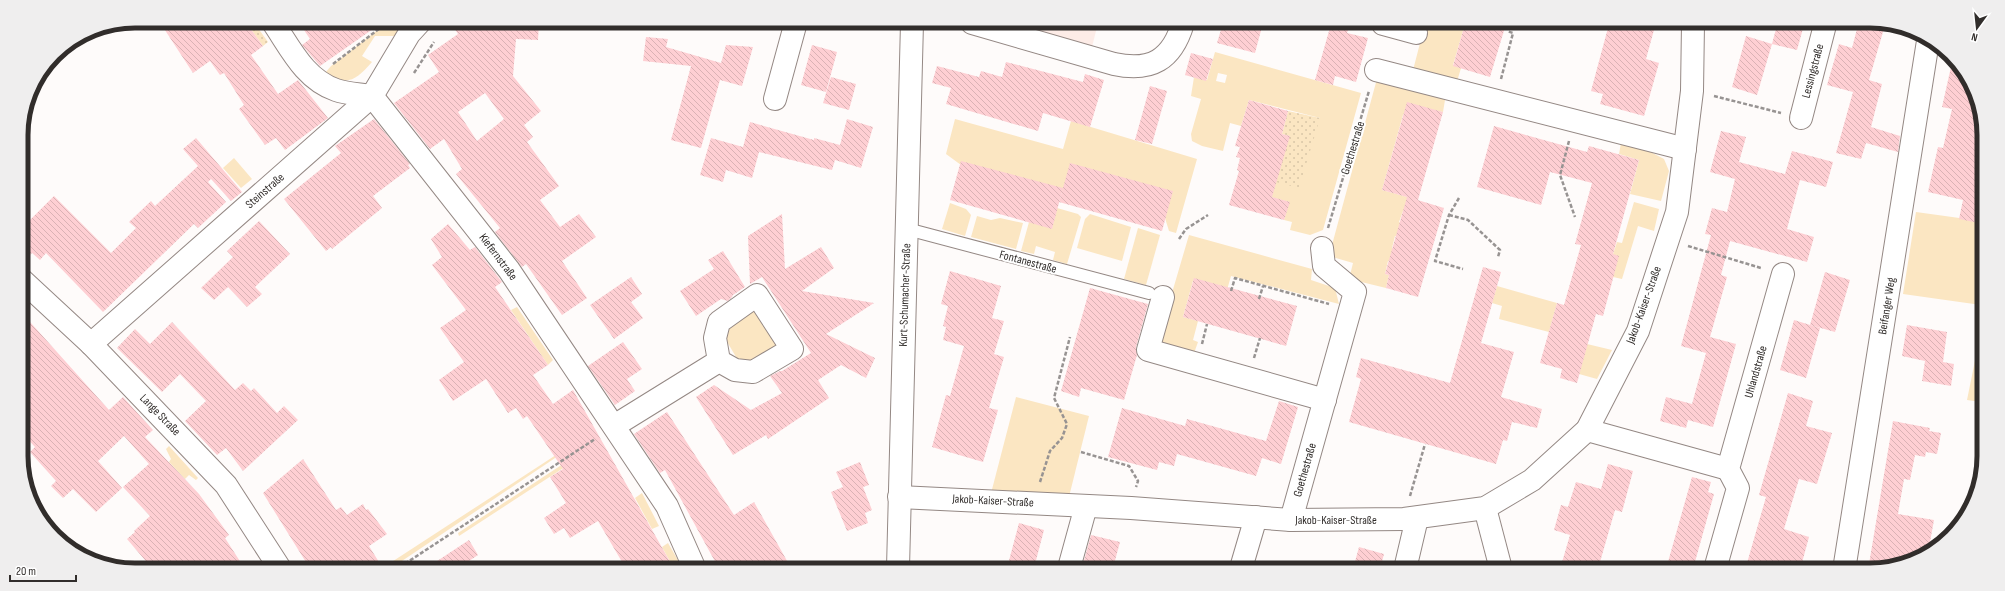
<svg xmlns="http://www.w3.org/2000/svg" width="2005" height="591" viewBox="0 0 2005 591" font-family="'Sofia Sans Condensed',sans-serif">
  <style>
    .built { fill: #fdece7 }
    .green { fill: #fbe6c2; fill-rule: evenodd }
    .garden { fill: url(#garden-dots) }
    .building { fill: url(#building-back-hatch); fill-rule: evenodd }
    .lines { fill: none; stroke-linecap: round; stroke-linejoin: round }
    .service-casing { stroke: #948884; stroke-width: 14 }
    .minor-casing { stroke: #948884; stroke-width: 24 }
    .path { stroke: #979392; stroke-width: 2.5; stroke-dasharray: 4 2; stroke-linecap: butt }
    .service { stroke: #fff; stroke-width: 12 }
    .minor { stroke: #fff; stroke-width: 22 }
    .labels { text-anchor: middle; dominant-baseline: central; stroke-width: 4; stroke-linejoin: round; paint-order: stroke }
    .street-label { font-size: 12px; fill: #312d2b; stroke: #fff }
    .rim { fill: none; stroke: #312d2b; stroke-width: 5 }
  </style>
  <defs>
    <pattern id="garden-dots" width="8" height="8" patternUnits="userSpaceOnUse"><rect width="8" height="8" fill="#fbe6c2"/><path d="M2 2h.1M6 6h.1" fill="none" stroke="#d8c6a7" stroke-width="1.8" stroke-linecap="round"/></pattern>
    <pattern id="building-back-hatch" width="6" height="6" patternUnits="userSpaceOnUse"><rect width="6" height="6" fill="#fecfd3"/><path d="M-1 5l2 2M0 0l6 6M5-1l2 2" fill="none" stroke="#dab2b5"/></pattern>
  </defs>
  <rect width="100%" height="100%" fill="#fefbfa"/>
  <g class="built">
    <polygon points="1011,23 1098,23 1092,47"/>
    <polygon points="1980,465 1980,485 1973,496"/>
  </g>
  <g class="green">
    <path d="M 388,22 L 402,30 L 395,36 L 375,36 L 362,56 L 372,62 C 356,80 348,87 325,73 L 331,66 Z"/>
    <polygon points="1425,24 1465,24 1453,65 1461,68 1456,85 1412,74"/>
    <path d="M 1215,52 L 1361,93 L 1323,230 L 1310,235 L 1290,230 L 1292,222 L 1284,220 L 1289,202 L 1238,188 L 1320,118 L 1249,100 L 1241,126 L 1230,123 L 1223,151 L 1202,146 L 1192,141 L 1191,134 L 1201,99 L 1191,96 L 1194,77 L 1207,80 ZM 1218,73 L 1227,75 L 1225,83 L 1216,81 Z"/>
    <polygon points="1378,75 1446,94 1443,112 1411,105 1403,115 1382,190 1411,198 1407,212 1403,211 1399,222 1404,224 1400,237 1395,236 1392,248 1396,250 1393,262 1388,261 1385,274 1389,275 1386,288 1349,279 1353,263 1329,256"/>
    <polygon points="955,119 1063,149 1071,121 1197,159 1176,233 1169,231 1165,218 1062,193 961,165 946,154"/>
    <polygon points="1621,143 1645,149 1664,159 1669,171 1661,201 1630,194 1639,160 1619,154"/>
    <polygon points="234,158 252,179 241,188 223,168"/>
    <polygon points="1634,202 1659,209 1654,231 1638,226 1622,279 1613,277 1613,254 1617,242 1622,243"/>
    <polygon points="950,203 966,209 971,215 965,236 942,229"/>
    <polygon points="1057,208 1078,214 1081,217 1067,264 1053,260 1055,252 1036,246 1034,254 1021,251 1029,222 1052,228"/>
    <polygon points="1916,212 1981,221 1981,305 1903,294"/>
    <polygon points="1090,214 1131,227 1122,261 1077,248 1085,219"/>
    <polygon points="977,216 991,220 1000,218 1023,223 1016,249 971,237"/>
    <polygon points="1138,228 1160,235 1146,285 1124,279"/>
    <polygon points="1189,235 1312,269 1311,280 1335,288 1339,304 1231,276 1227,290 1219,288 1219,284 1218,288 1193,281 1194,277 1183,317 1198,321 1193,340 1198,342 1193,356 1157,344"/>
    <polygon points="1497,286 1557,303 1549,332 1499,319 1502,306 1492,303"/>
    <polygon points="517,307 553,360 548,365 511,310"/>
    <polygon points="757,308 783,348 755,365 739,362 726,340 726,332 730,325"/>
    <polygon points="1981,331 1981,402 1967,400"/>
    <polygon points="1587,344 1612,350 1597,379 1579,374"/>
    <polygon points="1016,397 1089,416 1067,505 989,501"/>
    <polygon points="169,446 198,478 196,480 189,475 185,479 169,462 171,459 166,449"/>
    <polygon points="559,453 561,454 393,567 384,567"/>
    <polygon points="566,462 568,465 459,536 458,533"/>
    <polygon points="642,493 659,526 652,529 635,498"/>
    <polygon points="668,543 682,567 673,567 662,547"/>
  </g>
  <g class="garden">
    <polygon points="245,21 253,21 268,42 263,46"/>
    <polygon points="1288,111 1320,118 1299,188 1276,182 1289,136 1282,134"/>
  </g>
  <g class="building">
    <polygon points="159,21 245,21 263,46 251,55 278,94 298,80 328,118 285,150 276,138 265,145 239,109 244,105 224,73 220,75 210,61 193,73"/>
    <polygon points="298,21 313,21 383,22 320,66 302,45 310,39"/>
    <path d="M 450,22 L 539,22 L 538,40 L 516,39 L 513,76 L 541,111 L 524,125 L 533,137 L 527,142 L 559,186 L 540,200 L 560,227 L 579,214 L 596,237 L 562,261 L 587,298 L 562,315 L 526,264 L 522,267 L 495,232 L 500,228 L 456,174 L 462,169 L 444,139 L 430,149 L 394,103 L 439,72 L 428,55 L 458,34 ZM 485,93 L 504,119 L 477,141 L 458,112 Z"/>
    <polygon points="1223,23 1263,23 1255,53 1217,43"/>
    <polygon points="1331,24 1350,24 1347,33 1368,38 1356,82 1335,76 1333,85 1315,80"/>
    <polygon points="1465,24 1506,24 1490,77 1453,66"/>
    <polygon points="1609,24 1634,24 1654,30 1646,59 1659,63 1644,116 1600,104 1603,94 1591,91"/>
    <polygon points="1777,25 1804,25 1797,50 1772,44"/>
    <polygon points="1858,25 1885,25 1869,80 1882,84 1871,127 1900,136 1898,152 1866,143 1861,159 1836,153 1853,92 1827,85 1839,44 1852,48"/>
    <polygon points="1746,36 1772,44 1757,95 1732,87"/>
    <polygon points="646,37 668,39 666,47 721,63 726,45 753,47 742,86 720,80 701,148 671,140 691,66 643,61"/>
    <polygon points="812,45 837,52 826,92 801,85"/>
    <polygon points="1191,53 1213,59 1206,81 1185,75"/>
    <polygon points="1953,58 1982,113 1981,211 1979,223 1959,219 1963,200 1928,192 1938,147 1943,148 1952,109 1942,107"/>
    <polygon points="1006,62 1083,82 1085,74 1104,80 1090,127 1043,113 1038,131 946,104 951,88 932,83 937,66 979,77 981,71 1002,77"/>
    <polygon points="831,77 856,84 849,110 823,103"/>
    <polygon points="1150,86 1167,91 1152,144 1135,140"/>
    <polygon points="1249,100 1288,111 1282,134 1290,136 1272,197 1290,202 1284,220 1229,205 1239,171 1237,170 1240,158 1236,157 1240,147 1235,146"/>
    <polygon points="1407,102 1443,112 1418,200 1411,198 1444,208 1418,297 1386,288 1389,275 1385,274 1407,197 1382,190"/>
    <polygon points="374,119 410,164 408,165 410,168 373,196 382,208 332,249 331,247 326,251 284,199 341,153 335,146"/>
    <polygon points="847,119 873,127 861,168 835,160 832,170 759,152 752,178 726,170 723,182 700,175 711,138 743,147 750,122 814,140 814,138 840,145"/>
    <polygon points="1494,126 1587,152 1589,146 1639,160 1613,254 1619,256 1603,316 1596,314 1577,383 1560,378 1562,369 1540,363 1557,303 1564,305 1581,245 1575,244 1592,183 1550,172 1541,205 1477,187"/>
    <polygon points="1721,131 1746,137 1739,162 1785,174 1792,151 1833,162 1826,187 1800,180 1787,229 1814,237 1807,262 1730,241 1721,275 1727,277 1710,337 1736,344 1713,427 1688,420 1686,428 1660,421 1666,397 1692,404 1706,353 1681,346 1711,235 1705,234 1712,208 1727,212 1735,179 1710,172"/>
    <polygon points="196,138 242,192 231,201 211,179 208,182 226,202 198,228 194,224 103,312 46,253 40,260 32,253 22,263 22,228 54,196 111,253 136,228 129,222 151,201 155,206 198,166 183,149"/>
    <polygon points="961,161 1063,188 1052,229 950,200"/>
    <polygon points="1070,163 1173,191 1162,231 1059,202"/>
    <polygon points="782,214 785,269 821,247 834,268 802,291 874,303 826,334 875,358 866,378 841,365 818,380 829,398 768,439 766,435 733,455 696,397 714,385 751,410 782,393 770,376 780,371 782,371 811,353 762,277 750,284 748,236"/>
    <polygon points="259,221 290,254 255,287 262,294 247,307 228,287 214,300 201,288 233,257 227,251"/>
    <polygon points="448,224 470,250 475,247 502,282 495,287 548,365 533,375 553,404 573,390 673,567 625,567 598,521 570,538 564,528 554,534 544,518 566,503 550,477 563,469 527,416 523,419 516,408 508,413 486,379 453,401 439,380 464,362 440,328 466,310 432,265 442,257 431,239"/>
    <polygon points="723,251 745,287 733,295 732,297 728,301 721,299 696,316 680,291 714,269 708,260"/>
    <polygon points="1483,267 1501,272 1481,343 1514,352 1501,397 1542,409 1537,428 1512,422 1507,441 1503,440 1496,464 1349,422 1361,379 1356,377 1361,358 1450,383"/>
    <polygon points="950,271 1001,286 992,318 1004,321 994,354 1004,357 989,408 998,410 983,462 932,447 946,395 950,396 964,346 943,340 946,327 943,326 948,306 941,304"/>
    <polygon points="1825,272 1850,280 1835,332 1810,325"/>
    <polygon points="631,277 642,294 631,302 643,318 614,339 590,305"/>
    <polygon points="1194,278 1297,306 1286,346 1183,317"/>
    <polygon points="1090,288 1148,304 1136,347 1137,355 1124,400 1081,388 1079,397 1061,391"/>
    <polygon points="22,313 109,410 123,397 153,430 145,437 199,494 229,535 225,538 243,566 150,566 127,539 135,532 134,531 150,516 123,487 149,464 124,436 98,461 122,488 96,512 73,489 63,498 51,486 56,481 30,452 35,447 23,434"/>
    <polygon points="1794,320 1820,328 1806,378 1780,370"/>
    <polygon points="172,322 235,390 243,383 251,391 254,388 277,413 284,406 298,420 243,471 226,448 217,455 185,421 206,401 180,374 162,392 117,348 135,329 150,344"/>
    <polygon points="1907,325 1947,332 1943,362 1954,364 1951,386 1922,381 1925,361 1902,356"/>
    <polygon points="623,342 642,369 627,379 635,391 615,405 588,366"/>
    <polygon points="1788,393 1813,401 1806,426 1832,433 1817,484 1799,479 1784,529 1809,537 1800,570 1745,570 1766,497 1759,495"/>
    <polygon points="1279,401 1298,407 1281,464 1262,458 1256,476 1177,454 1174,466 1159,462 1157,470 1108,457 1122,408 1185,426 1187,419 1266,441"/>
    <polygon points="667,412 734,515 754,502 791,568 718,567 665,470 660,473 634,434"/>
    <polygon points="1893,421 1930,428 1929,431 1941,433 1937,454 1926,452 1925,457 1915,455 1910,480 1904,479 1898,514 1934,520 1928,553 1913,561 1877,570 1868,570"/>
    <polygon points="303,459 336,510 341,507 347,515 363,504 366,510 368,509 387,534 369,546 382,567 309,567 263,493"/>
    <polygon points="860,462 869,485 863,487 872,510 865,513 868,523 847,531 831,492 843,487 836,472"/>
    <polygon points="1608,464 1633,471 1622,512 1615,510 1598,569 1560,569 1570,535 1554,530 1561,505 1568,507 1576,482 1601,489"/>
    <polygon points="1692,477 1711,482 1708,492 1714,494 1693,569 1666,569"/>
    <polygon points="1019,523 1044,530 1034,568 1007,568"/>
    <polygon points="1091,535 1120,542 1113,568 1082,568"/>
    <polygon points="469,540 478,555 460,567 428,567"/>
    <polygon points="1359,547 1384,554 1380,569 1353,569"/>
  </g>
  <g class="lines">
    <defs>
      <polyline id="service" points="907,229 1149,293"/>
      <g id="minor">
        <path d="M 272,21 C 290,47 304,79 336,90 C 347,94 361,94 372,96"/>
        <path d="M 972,23 L 1114,64 C 1151,72 1172,60 1183,23"/>
        <polyline points="1383,24 1416,33"/>
        <polyline points="1376,70 1685,149"/>
        <polyline points="372,96 509,270 667,506 694,567"/>
        <polyline points="775,99 796,22"/>
        <polyline points="1801,118 1825,25"/>
        <polyline points="22,280 91,344 226,485 279,567"/>
        <polyline points="1163,297 1148,350 1325,400"/>
        <polyline points="91,344 372,96 409,34 420,22"/>
        <polyline points="614,426 719,361 715,338 719,322 757,295 792,349 753,372 735,370 719,361"/>
        <polyline points="1587,430 1728,469"/>
        <polyline points="899,497 1131,508 1291,520 1404,519 1485,508 1532,480 1587,430 1638,331 1677,212 1692,91 1693,24"/>
        <polyline points="1485,508 1501,569"/>
        <polyline points="1291,520 1355,292 1324,266 1322,248"/>
        <polyline points="898,568 912,23"/>
        <polyline points="1069,568 1086,506"/>
        <polyline points="1241,568 1256,517"/>
        <polyline points="1405,569 1417,518"/>
        <polyline points="1715,569 1738,488 1728,469 1783,274"/>
        <polyline points="1844,570 1928,41"/>
      </g>
    </defs>
    <use href="#service" class="service-casing"/>
    <use href="#minor" class="minor-casing"/>
    <g class="path">
      <polyline points="333,64 388,22"/>
      <polyline points="414,73 434,42"/>
      <polyline points="1501,79 1513,33 1507,31"/>
      <polyline points="1714,96 1781,113"/>
      <polyline points="1569,141 1560,175 1575,217"/>
      <polyline points="1459,198 1449,215 1435,261 1463,269"/>
      <polyline points="1449,215 1468,220 1500,250 1498,257"/>
      <polyline points="1328,228 1369,91"/>
      <polyline points="1179,239 1186,229 1208,215"/>
      <polyline points="1688,246 1761,268"/>
      <polyline points="1231,291 1235,278 1329,304"/>
      <polyline points="1259,299 1263,286"/>
      <polyline points="1202,344 1207,324"/>
      <polyline points="1254,358 1260,338"/>
      <polyline points="1081,452 1129,466 1138,481 1136,487"/>
      <polyline points="1040,482 1050,451 1062,438 1067,424 1054,398 1070,337"/>
      <polyline points="1410,496 1425,444"/>
      <polyline points="400,567 595,439"/>
    </g>
    <use href="#service" class="service"/>
    <use href="#minor" class="minor"/>
  </g>
  <g class="labels">
    <g class="street-label">
      <text transform="translate(1813 71) rotate(-75)">Lessingstraße</text>
      <text transform="translate(1353 148) rotate(-73)">Goethestraße</text>
      <text transform="translate(265 191) rotate(-41)">Steinstraße</text>
      <text transform="translate(498 257) rotate(53)">Kiefernstraße</text>
      <text transform="translate(1028 262) rotate(15)">Fontanestraße</text>
      <text transform="translate(905 295) rotate(-88)">Kurt-Schumacher-Straße</text>
      <text transform="translate(1644 305) rotate(-70)">Jakob-Kaiser-Straße</text>
      <text transform="translate(1887 306) rotate(-81)">Beifanger Weg</text>
      <text transform="translate(1756 372) rotate(-74)">Uhlandstraße</text>
      <text transform="translate(160 415) rotate(46)">Lange Straße</text>
      <text transform="translate(1305 470) rotate(-74)">Goethestraße</text>
      <text transform="translate(993 501) rotate(3)">Jakob-Kaiser-Straße</text>
      <text x="1336" y="520">Jakob-Kaiser-Straße</text>
    </g>
  </g>
  <path d="M0 0H2005V591H0ZM135 28H1870A107 107 0 0 1 1977 135V456A107 107 0 0 1 1870 563H135A107 107 0 0 1 28 456V135A107 107 0 0 1 135 28Z" fill="#efeeee" fill-rule="evenodd"/>
  <path class="rim" d="M135 28H1870A107 107 0 0 1 1977 135V456A107 107 0 0 1 1870 563H135A107 107 0 0 1 28 456V135A107 107 0 0 1 135 28Z"/>
  <g transform="translate(1977 28) rotate(195)" stroke="#ffffff" stroke-width="3" paint-order="stroke">
  <path d="M0-3L7 15L0 10L-7 15Z" fill="#312d2b"/>
  <text y="-6" font-size="11" font-weight="bold" text-anchor="middle" fill="#312d2b">N</text>
  </g>
  <path d="M10 575v6h66v-6" fill="none" stroke="#312d2b" stroke-width="2"/>
  <text x="16" y="575" font-size="12" fill="#312d2b" stroke="#ffffff" stroke-width="3" paint-order="stroke">20 m</text>
</svg>
